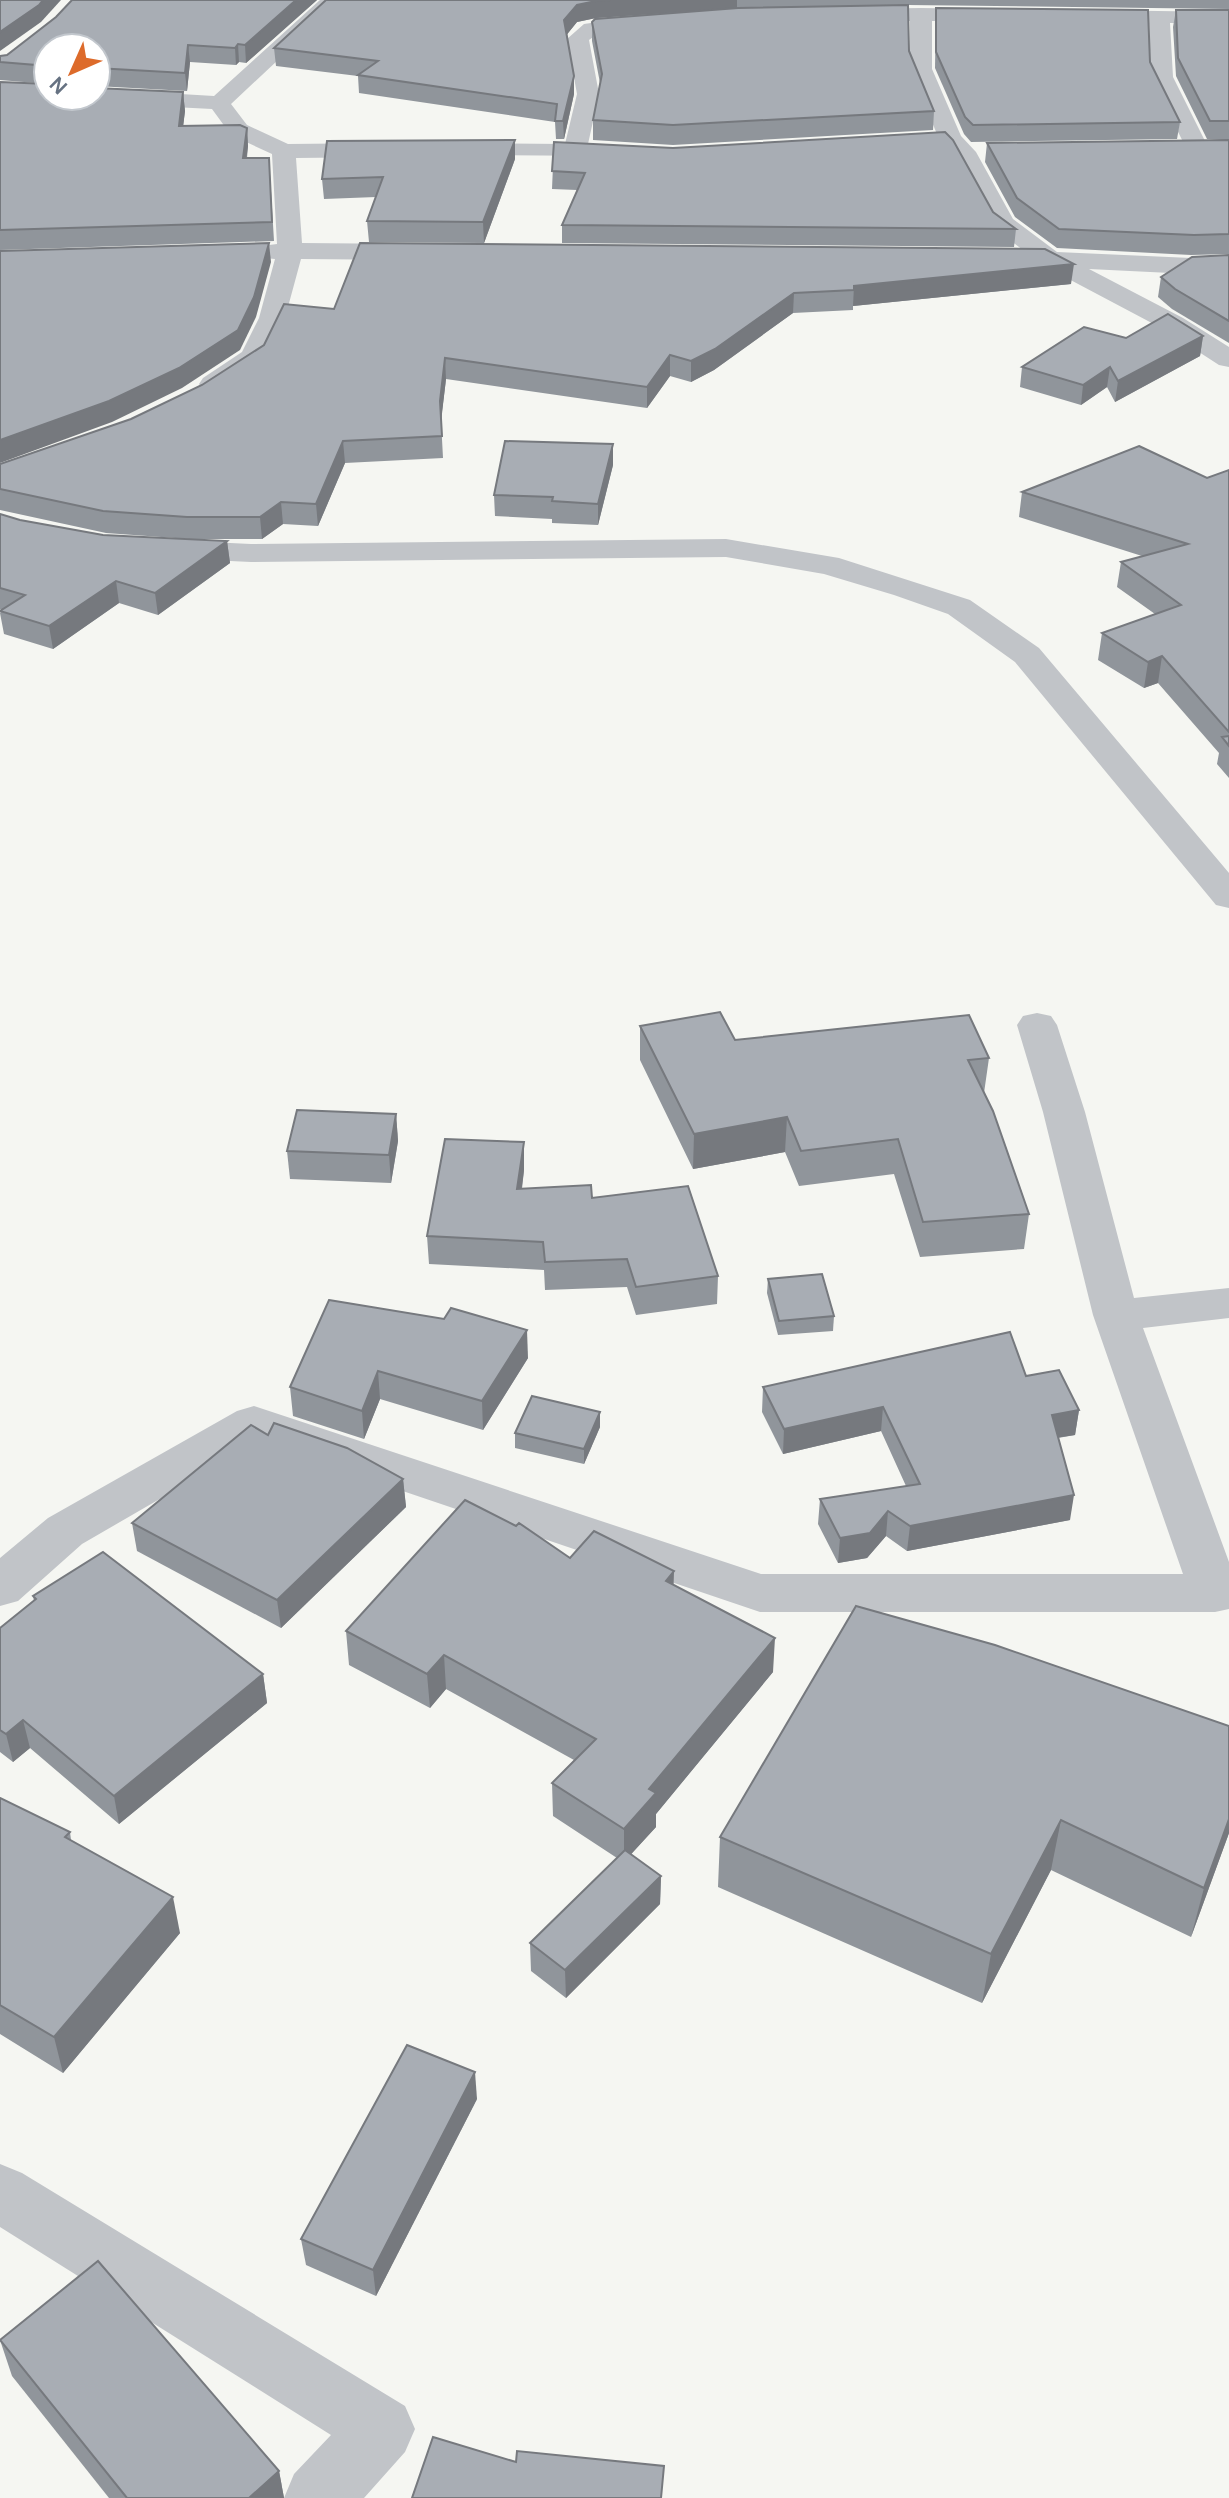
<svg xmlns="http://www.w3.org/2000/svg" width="1229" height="2498" viewBox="0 0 1229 2498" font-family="Karla,sans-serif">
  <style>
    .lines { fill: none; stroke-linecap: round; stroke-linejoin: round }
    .minor { fill: #c1c4c8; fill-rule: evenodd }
    .wall { fill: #90959b }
    .shaded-wall { fill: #76797e }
    .building { fill: #a8adb4; stroke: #76797e; stroke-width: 2 }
  </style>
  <rect width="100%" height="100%" fill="#f5f6f2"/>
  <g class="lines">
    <g class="minor">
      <polygon points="320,0 342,0 231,104 247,125 288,144 386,143 394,145 398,150 394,155 386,157 296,158 302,243 415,244 424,247 428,252 424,257 415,260 301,259 285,318 264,363 223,390 213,392 203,390 199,384 203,378 242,352 259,318 275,259 253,257 249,252 253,247 277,244 272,154 231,135 212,109 96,103 85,96 96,96 96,89 214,96"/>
      <polygon points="921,8 995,9 1005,15 995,21 932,21 932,69 961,136 976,152 1013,219 1057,252 1191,258 1229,256 1229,272 1191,274 1089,269 1183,318 1229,347 1229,367 1219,365 1165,330 1046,267 995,262 991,257 995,252 1023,250 994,228 954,155 939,139 910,69 910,21 847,21 837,15 847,9"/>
      <polygon points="1087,10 1229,12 1229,24 1170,23 1173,77 1209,149 1205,154 1189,154 1151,77 1149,23 1080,20 1077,16"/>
      <path d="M 632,17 L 651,17 L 662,23 C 646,39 611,22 589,40 L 599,94 L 588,144 L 610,146 L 614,151 L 610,156 L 447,155 L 443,150 L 447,145 L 455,143 L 565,144 L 577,94 L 567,39 L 584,24 Z"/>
      <polygon points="726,539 839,558 970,600 1039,648 1229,873 1229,908 1216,905 1015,662 948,614 894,595 824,574 726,557 251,562 168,558 157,556 153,549 157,542 168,540 251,544"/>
      <polygon points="1037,1013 1051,1016 1057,1025 1085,1112 1134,1298 1229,1288 1229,1318 1143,1328 1229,1562 1229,1609 1215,1612 760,1612 258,1442 82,1544 18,1601 0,1606 0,1558 48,1518 237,1411 254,1406 761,1574 1183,1574 1093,1315 1043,1112 1017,1025 1023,1016"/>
      <polygon points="0,2164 22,2173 405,2406 415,2429 405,2452 364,2498 284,2498 294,2474 331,2435 0,2227"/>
    </g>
  </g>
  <g class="wall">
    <polygon points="72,0 317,0 246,63 239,62 236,65 190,62 187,91 96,86 96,48 48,48 48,84 0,80 0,56 7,55 56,17"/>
    <polygon points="326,0 1229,0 1229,9 908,5 909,51 934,111 933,130 673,145 593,140 593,120 600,83 592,41 592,22 700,11 596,18 577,22 567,34 574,76 574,94 564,139 556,139 555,122 359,93 358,76 276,66 274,48"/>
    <polygon points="936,8 1180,122 1177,139 971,142 964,134 935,68"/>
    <polygon points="1176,10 1229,10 1229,254 1191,255 1057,248 1015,217 985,162 987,143 1225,140 1207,139 1176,76 1173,27"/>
    <polygon points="0,82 48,96 183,92 185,111 183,126 247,128 248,146 247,158 269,158 274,241 0,250"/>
    <polygon points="554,142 993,212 1016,229 1014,247 562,243 562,225 577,190 552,189"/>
    <polygon points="515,159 484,243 369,242 367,221 376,197 324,199 322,179"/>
    <polygon points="360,243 1071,284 853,306 853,310 793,313 714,370 691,382 670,376 647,408 446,379 441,420 443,458 345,463 318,526 283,524 262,539 189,539 106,533 0,510 0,464 131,419 202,385 334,309"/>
    <polygon points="1229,255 1229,343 1172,309 1158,297 1161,277"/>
    <polygon points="1203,336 1200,356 1115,402 1107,387 1081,405 1020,387 1022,367 1126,338"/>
    <polygon points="613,465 598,525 552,523 552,519 495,516 494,495"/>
    <polygon points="1229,470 1229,778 1217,764 1219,753 1158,683 1144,688 1098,660 1102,633 1155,614 1117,587 1121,562 1142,556 1019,517 1022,492 1207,478"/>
    <polygon points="0,514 20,520 103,535 227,541 230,563 158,615 119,603 53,649 4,634 0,613 2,610 0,609"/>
    <polygon points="640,1026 735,1040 989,1058 984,1093 1029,1214 1024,1249 920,1257 894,1174 799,1186 785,1152 693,1169 640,1060"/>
    <polygon points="396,1114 398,1141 391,1183 290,1179 287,1151"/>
    <polygon points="524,1170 522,1189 592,1198 718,1276 717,1304 636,1315 627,1287 545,1290 544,1270 429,1264 427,1236"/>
    <polygon points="768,1279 834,1316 833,1331 778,1335 767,1293"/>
    <polygon points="329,1300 528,1358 483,1430 380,1399 364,1439 293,1416 290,1387"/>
    <polygon points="1026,1376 1079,1410 1075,1435 1058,1438 1070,1520 907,1551 886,1536 867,1558 838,1563 818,1524 820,1499 906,1486 881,1431 783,1454 762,1412 763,1387"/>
    <polygon points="600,1412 600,1427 584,1464 515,1448 515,1433"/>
    <polygon points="268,1435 403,1479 406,1507 281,1628 137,1551 132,1523"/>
    <polygon points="516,1526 570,1558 673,1585 773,1672 656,1814 656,1827 631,1854 661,1876 660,1904 566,1998 531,1971 530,1943 617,1858 553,1816 552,1783 574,1760 446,1689 430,1708 349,1665 346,1631"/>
    <polygon points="33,1596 263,1674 267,1703 119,1824 30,1748 13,1762 0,1752 0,1628 34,1601"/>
    <polygon points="995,1645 1229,1833 1191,1937 1051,1870 982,2003 718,1887 720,1837"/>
    <polygon points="0,1798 70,1832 71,1840 180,1933 63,2073 0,2034"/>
    <polygon points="477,2099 376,2296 306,2265 301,2239"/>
    <polygon points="0,2340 279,2471 284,2498 109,2498 12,2376"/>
  </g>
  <g class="shaded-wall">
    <polygon points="43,0 61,0 41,22 0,51 0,32"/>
    <polygon points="296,0 317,0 246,63 245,45"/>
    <polygon points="610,0 737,0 737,8 596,18 577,22 565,37 564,20 577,5 596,1"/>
    <polygon points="238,44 239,62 236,65 235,48"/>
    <polygon points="188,45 190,62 187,91 185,73"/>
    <polygon points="574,76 574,94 564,139 563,121"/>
    <polygon points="183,92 185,111 181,144 179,126"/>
    <polygon points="247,128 248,146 244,176 243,158"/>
    <polygon points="515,140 515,159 484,243 483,222"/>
    <polygon points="269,243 271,262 256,317 240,350 182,388 112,422 0,463 0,440"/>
    <polygon points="1074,264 1071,284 853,306 854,286"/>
    <polygon points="794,293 793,313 714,370 691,382 691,361"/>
    <polygon points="1203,336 1200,356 1115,402 1118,381"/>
    <polygon points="670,355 670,376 647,408 647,387"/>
    <polygon points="445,358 446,379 441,422 440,401"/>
    <polygon points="1110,367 1107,387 1081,405 1083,385"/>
    <polygon points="343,441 345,463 318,526 316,504"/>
    <polygon points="613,444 613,465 598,525 598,504"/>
    <polygon points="281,502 283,524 262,539 260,517"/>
    <polygon points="227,541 230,563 158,615 155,593"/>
    <polygon points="116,581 119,603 53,649 49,626"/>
    <polygon points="1162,656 1158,683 1144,688 1148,662"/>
    <polygon points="396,1114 398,1141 391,1183 389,1155"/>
    <polygon points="787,1117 785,1152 693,1169 694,1134"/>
    <polygon points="524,1142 524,1170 518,1217 517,1189"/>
    <polygon points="527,1330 528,1358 483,1430 482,1401"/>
    <polygon points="378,1371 380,1399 364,1439 362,1411"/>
    <polygon points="883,1407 881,1431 783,1454 784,1429"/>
    <polygon points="1079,1410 1075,1435 1048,1439 1052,1415"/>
    <polygon points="600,1412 600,1427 584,1464 584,1449"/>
    <polygon points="403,1479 406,1507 281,1628 277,1600"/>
    <polygon points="1074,1495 1070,1520 907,1551 910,1526"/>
    <polygon points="888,1511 886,1536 867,1558 838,1563 840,1538"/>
    <polygon points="674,1571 673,1605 666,1581"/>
    <polygon points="775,1638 773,1672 656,1814 656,1827 624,1862 624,1829 649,1789"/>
    <polygon points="444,1655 446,1689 430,1708 427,1674"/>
    <polygon points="263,1674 267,1703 119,1824 114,1796"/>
    <polygon points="23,1720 30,1748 13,1762 6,1734"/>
    <polygon points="1229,1819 1229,1833 1191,1937 1204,1888"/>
    <polygon points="1061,1820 1051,1870 982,2003 991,1954"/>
    <polygon points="661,1876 660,1904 566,1998 565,1970"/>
    <polygon points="173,1897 180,1933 63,2073 54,2037"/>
    <polygon points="475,2072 477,2099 376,2296 373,2270"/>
    <polygon points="279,2471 284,2498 249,2498"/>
  </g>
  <g class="building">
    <polygon points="0,0 43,0 39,5 0,32"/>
    <polygon points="72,0 296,0 245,45 238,44 235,48 188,45 185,73 96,68 96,48 48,48 48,69 48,66 0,62 0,56 7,55 56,17"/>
    <polygon points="326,0 610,0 596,1 577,5 564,20 574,76 563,121 555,121 557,104 358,75 378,61 274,48"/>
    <polygon points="908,5 909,51 934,111 673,125 593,120 602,74 592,22 595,19 738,8"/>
    <polygon points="936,8 1148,10 1150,62 1180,122 973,125 965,117 936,52"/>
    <polygon points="1176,10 1229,10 1229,121 1210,121 1178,58"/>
    <polygon points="0,82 48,84 48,96 96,96 96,88 183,92 179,126 240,125 247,128 243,158 269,158 272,222 0,230"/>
    <polygon points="945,132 953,140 993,212 1016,229 562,225 585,173 552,171 554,142 673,148"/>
    <polygon points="515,140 483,222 367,221 383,177 322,179 327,141"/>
    <polygon points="1229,140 1229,234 1194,235 1059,229 1017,198 987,143"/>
    <polygon points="269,243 254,297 238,330 179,368 109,401 0,440 0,251"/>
    <polygon points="360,243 1045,249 1074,264 854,286 854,290 794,293 715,349 691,361 670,355 647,387 445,358 440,401 442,436 343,441 316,504 281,502 260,517 187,517 103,511 0,489 0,464 131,419 202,385 264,345 284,304 334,309"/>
    <polygon points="1229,255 1229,321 1175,289 1161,277 1192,257"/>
    <polygon points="1168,314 1203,336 1118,381 1110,367 1083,385 1022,367 1084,327 1126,338"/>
    <polygon points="505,441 613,444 598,504 552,501 553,497 494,495"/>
    <polygon points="1139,446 1207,478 1229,470 1229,732 1162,656 1148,662 1102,633 1181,605 1121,562 1188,544 1022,492"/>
    <polygon points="0,514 20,520 103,535 227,541 155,593 116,581 49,626 0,611 25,595 0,588"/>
    <polygon points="1229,736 1229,746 1222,737"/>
    <polygon points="720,1012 735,1040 969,1015 989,1058 968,1060 993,1111 1029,1214 923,1222 898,1139 801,1151 787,1117 694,1134 640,1026"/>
    <polygon points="297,1110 396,1114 389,1155 287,1151"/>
    <polygon points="445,1139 524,1142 517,1189 591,1185 592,1198 688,1186 718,1276 636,1287 627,1259 545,1262 543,1242 427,1236"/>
    <polygon points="822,1274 834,1316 779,1321 768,1279"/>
    <polygon points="329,1300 444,1319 451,1308 527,1330 482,1401 378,1371 362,1411 290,1387"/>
    <polygon points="1010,1332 1026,1376 1059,1370 1079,1410 1052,1415 1074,1495 910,1526 888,1511 870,1533 840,1538 820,1499 920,1484 883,1407 784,1429 763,1387"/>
    <polygon points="532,1396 600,1412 584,1449 515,1433"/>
    <polygon points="274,1423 347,1448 403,1479 277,1600 132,1523 251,1425 268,1435"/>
    <polygon points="465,1500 516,1526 519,1523 570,1558 594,1531 674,1571 666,1581 775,1638 649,1789 656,1793 624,1829 552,1783 596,1739 444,1655 427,1674 346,1631"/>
    <polygon points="103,1552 263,1674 114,1796 23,1720 6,1734 0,1730 0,1628 36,1599 33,1596"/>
    <polygon points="856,1606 995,1645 1229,1726 1229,1819 1204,1888 1061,1820 991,1954 720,1837"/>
    <polygon points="0,1798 70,1832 65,1837 173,1897 54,2037 0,2005"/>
    <polygon points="625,1850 661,1876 565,1970 530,1943"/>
    <polygon points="407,2045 475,2072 373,2270 301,2239"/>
    <polygon points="98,2261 279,2471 249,2498 127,2498 0,2340"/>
    <polygon points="433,2437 516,2462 517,2451 664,2466 661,2498 412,2498"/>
  </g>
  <g transform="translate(72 72) rotate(225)"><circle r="38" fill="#ffffff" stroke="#c2c7cd" stroke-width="2"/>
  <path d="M0-6L14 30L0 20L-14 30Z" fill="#dd6b2b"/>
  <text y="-12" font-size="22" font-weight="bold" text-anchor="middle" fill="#667282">N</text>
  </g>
</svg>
